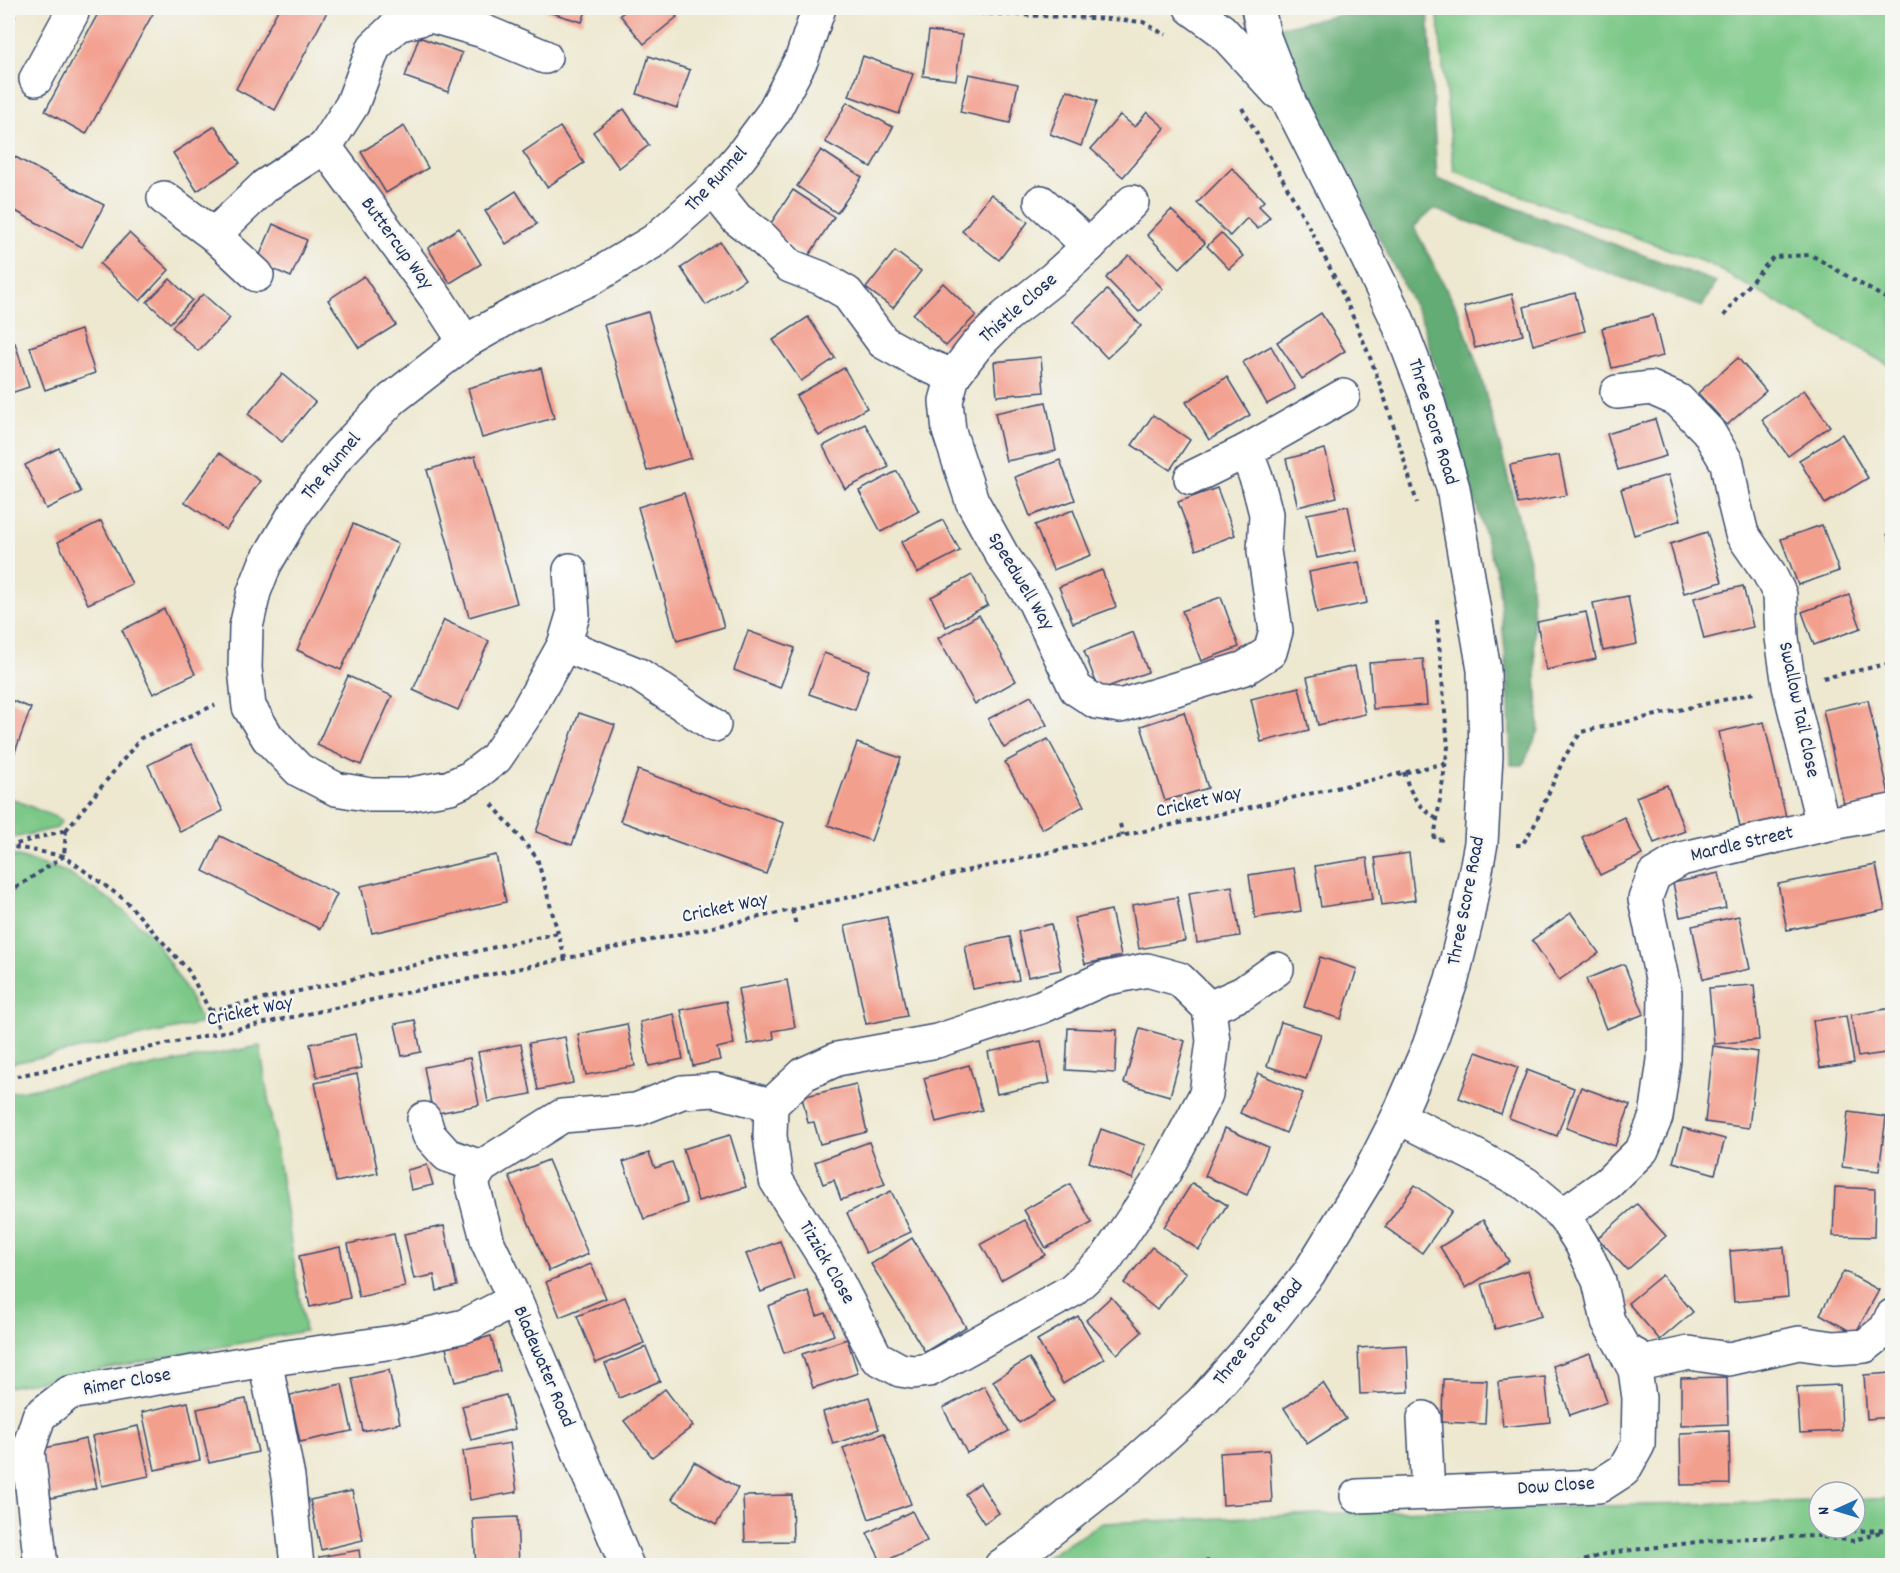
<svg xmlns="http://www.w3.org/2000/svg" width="1900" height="1573" viewBox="0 0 1900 1573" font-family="Dekko,sans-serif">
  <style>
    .green { fill: #7bc887; stroke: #4b7c72; stroke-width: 1.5 }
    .forest { fill: #64ac74; stroke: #406e69; stroke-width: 1.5 }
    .building { fill: #f39f8e }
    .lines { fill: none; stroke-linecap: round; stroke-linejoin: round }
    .minor-casing { stroke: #3a4b6f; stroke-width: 36 }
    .path { stroke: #3a4b6f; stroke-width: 4; stroke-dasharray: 4.5 4.5; stroke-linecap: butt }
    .minor { stroke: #fff; stroke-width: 33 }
    .labels { text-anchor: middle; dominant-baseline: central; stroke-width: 5; stroke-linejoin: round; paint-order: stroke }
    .street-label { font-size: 20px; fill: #1b2f5e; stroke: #f6f6f2 }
  </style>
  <rect width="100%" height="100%" fill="#f6f6f2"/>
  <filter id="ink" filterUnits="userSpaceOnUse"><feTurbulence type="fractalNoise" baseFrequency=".0167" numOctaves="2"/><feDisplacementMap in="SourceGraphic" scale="12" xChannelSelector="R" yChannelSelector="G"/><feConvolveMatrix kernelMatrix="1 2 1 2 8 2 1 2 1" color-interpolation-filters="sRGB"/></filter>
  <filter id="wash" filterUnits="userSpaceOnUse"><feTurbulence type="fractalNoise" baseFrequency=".008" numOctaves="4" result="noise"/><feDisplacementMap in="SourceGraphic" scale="24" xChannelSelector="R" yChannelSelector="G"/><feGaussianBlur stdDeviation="1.35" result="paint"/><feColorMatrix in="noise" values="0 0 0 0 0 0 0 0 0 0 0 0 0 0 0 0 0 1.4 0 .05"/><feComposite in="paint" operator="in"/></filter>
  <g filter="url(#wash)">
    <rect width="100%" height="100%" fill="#ede8cf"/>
    <g class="green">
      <polygon points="1437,8 1892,8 1892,367 1709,264 1454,171"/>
      <polygon points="8,797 62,820 57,828 8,839"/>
      <polygon points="8,854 64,871 112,901 152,936 182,983 203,1023 8,1064"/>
      <polygon points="260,1046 305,1331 8,1387 8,1093"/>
      <polygon points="1892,1498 1892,1565 1032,1566 1102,1523 1389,1511 1819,1501 1819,1528 1855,1528 1855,1500"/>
    </g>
    <polygon class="forest" points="1376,8 1428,8 1437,179 1716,282 1702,307 1434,209 1414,227 1460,315 1479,370 1501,450 1530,564 1539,730 1523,765 1511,765 1508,684 1498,579 1422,321 1296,77 1279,27"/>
    <g id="blocks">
      <g class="building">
        <polygon points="101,8 156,8 86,134 45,111"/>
        <polygon points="279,8 329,8 275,110 236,89"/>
        <polygon points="546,8 587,8 582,22 545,11"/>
        <polygon points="630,8 669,8 677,17 644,44 620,15"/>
        <polygon points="8,14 15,17 8,34"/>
        <polygon points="929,31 962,35 956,80 923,76"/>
        <polygon points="419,37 462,53 448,92 405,77"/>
        <polygon points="649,56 690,70 677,108 637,94"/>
        <polygon points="863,56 913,74 899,114 849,96"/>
        <polygon points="969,74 1018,84 1010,123 960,112"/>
        <polygon points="1067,90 1097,101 1081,146 1050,134"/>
        <polygon points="847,102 893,127 871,167 825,142"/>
        <polygon points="624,109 649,145 619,168 593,132"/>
        <polygon points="1147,112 1165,128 1123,177 1091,149 1120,115 1135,127"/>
        <polygon points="215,126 240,163 197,191 173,153"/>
        <polygon points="404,126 428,168 386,193 361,152"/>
        <polygon points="560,127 584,163 547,187 523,152"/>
        <polygon points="821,150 862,177 837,213 797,186"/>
        <polygon points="8,153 104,205 82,247 8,207"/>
        <polygon points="1232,168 1264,201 1259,206 1270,217 1258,229 1247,218 1230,236 1197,203"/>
        <polygon points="793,190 834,217 808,257 767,229"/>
        <polygon points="516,191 537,224 506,244 485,211"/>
        <polygon points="991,194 1028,222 999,260 962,231"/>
        <polygon points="1171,210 1205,243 1180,268 1147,235"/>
        <polygon points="273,224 307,240 291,277 257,262"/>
        <polygon points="459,228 481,264 450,283 428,248"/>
        <polygon points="129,233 169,270 140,301 100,264"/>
        <polygon points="1221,233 1243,256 1229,269 1207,246"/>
        <polygon points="720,242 745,279 706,305 681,268"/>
        <polygon points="895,251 921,271 893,308 866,288"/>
        <polygon points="1129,255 1163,289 1139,312 1106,278"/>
        <polygon points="364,276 396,325 359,348 328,300"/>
        <polygon points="170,279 192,300 170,323 147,302"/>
        <polygon points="943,283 976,315 946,346 913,314"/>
        <polygon points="1107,290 1141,326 1107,358 1073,322"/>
        <polygon points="1575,293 1585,331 1533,345 1524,307"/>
        <polygon points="203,294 230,318 198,351 172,327"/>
        <polygon points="1512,294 1523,335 1475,348 1464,307"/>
        <polygon points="648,312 691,458 647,471 604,325"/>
        <polygon points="1321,313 1345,351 1302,379 1277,342"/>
        <polygon points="1653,315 1663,356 1612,368 1602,328"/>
        <polygon points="808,317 835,358 801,381 773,340"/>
        <polygon points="81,330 95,373 45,390 30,347"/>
        <polygon points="15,343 29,387 8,394 8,345"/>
        <polygon points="1271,346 1295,389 1267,404 1243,362"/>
        <polygon points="1041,357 1044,392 997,396 994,362"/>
        <polygon points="1738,358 1766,391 1727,425 1698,393"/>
        <polygon points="541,368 554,418 482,438 468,388"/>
        <polygon points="844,368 867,408 819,436 796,396"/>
        <polygon points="282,374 315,402 282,442 248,414"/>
        <polygon points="1227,377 1250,415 1209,440 1186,402"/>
        <polygon points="1804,390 1830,426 1788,456 1762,420"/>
        <polygon points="1046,402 1056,451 1006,461 995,413"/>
        <polygon points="1153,415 1190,440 1170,470 1132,445"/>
        <polygon points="1655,419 1666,456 1618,470 1607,434"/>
        <polygon points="865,424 889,467 845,489 823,446"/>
        <polygon points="1842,434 1868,478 1825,504 1799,460"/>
        <polygon points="59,448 81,492 46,509 25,465"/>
        <polygon points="1325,449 1337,497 1298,507 1286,459"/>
        <polygon points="219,453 260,481 226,530 185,502"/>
        <polygon points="1559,455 1567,495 1518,504 1510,465"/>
        <polygon points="475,456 517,603 469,617 427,470"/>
        <polygon points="1060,460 1075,500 1030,516 1015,477"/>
        <polygon points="897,471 919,511 881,532 859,491"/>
        <polygon points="1668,475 1681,520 1634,535 1621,489"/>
        <polygon points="1217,488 1235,535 1196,550 1178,502"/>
        <polygon points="684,493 724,627 677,641 638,507"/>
        <polygon points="1348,506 1357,550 1317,558 1307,514"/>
        <polygon points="1073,510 1091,555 1053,570 1035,525"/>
        <polygon points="943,520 960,551 917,573 901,542"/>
        <polygon points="101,521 132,584 88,604 58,542"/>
        <polygon points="353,524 398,544 341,670 297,650"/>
        <polygon points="1822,525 1839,571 1798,585 1781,539"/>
        <polygon points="1707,532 1722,582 1684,593 1670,544"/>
        <polygon points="1892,532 1892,548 1887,534"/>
        <polygon points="1359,562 1367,603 1317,613 1309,572"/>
        <polygon points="1102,570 1116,607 1073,623 1059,587"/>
        <polygon points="972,575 988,605 946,627 931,597"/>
        <polygon points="1743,586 1753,627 1704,639 1694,598"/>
        <polygon points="1849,595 1861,628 1814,645 1802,612"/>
        <polygon points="1628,596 1637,644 1603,651 1593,603"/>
        <polygon points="1221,597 1239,647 1201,661 1182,611"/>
        <polygon points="164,609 195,674 153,694 122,630"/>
        <polygon points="1586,612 1596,659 1546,670 1537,622"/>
        <polygon points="979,615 1016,681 975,704 938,638"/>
        <polygon points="444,620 489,641 458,710 413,690"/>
        <polygon points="748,631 795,648 780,688 734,670"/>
        <polygon points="1133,632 1148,672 1099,690 1084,651"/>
        <polygon points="824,653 869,670 855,710 809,694"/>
        <polygon points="1423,659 1427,705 1373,709 1369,663"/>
        <polygon points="1355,666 1365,714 1318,725 1307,677"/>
        <polygon points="348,676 392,696 361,765 317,745"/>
        <polygon points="1299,687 1309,730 1261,742 1251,699"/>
        <polygon points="1031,696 1047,725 1004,748 988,719"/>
        <polygon points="8,699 31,708 8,771"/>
        <polygon points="1868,700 1890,799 1845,809 1823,710"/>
        <polygon points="1184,712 1208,788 1165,801 1141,726"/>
        <polygon points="579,713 615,725 572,845 536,832"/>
        <polygon points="1764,722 1786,817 1740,827 1719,732"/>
        <polygon points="1048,739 1084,806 1042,829 1005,762"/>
        <polygon points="857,743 901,758 871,841 828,825"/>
        <polygon points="191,744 223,811 180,832 148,765"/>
        <polygon points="638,770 784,823 766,874 620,821"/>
        <polygon points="1667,785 1685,831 1654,843 1636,797"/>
        <polygon points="1624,817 1642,855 1600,875 1582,837"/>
        <polygon points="220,836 337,894 320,929 203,871"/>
        <polygon points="1409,853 1415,900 1382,905 1375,858"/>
        <polygon points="496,855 506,902 372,933 361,886"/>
        <polygon points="1367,858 1373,899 1321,907 1315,866"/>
        <polygon points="1876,865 1885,910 1787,930 1778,884"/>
        <polygon points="1294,868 1301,911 1255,918 1249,875"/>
        <polygon points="1719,873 1726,908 1680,917 1673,883"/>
        <polygon points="1232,886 1240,936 1197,943 1189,893"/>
        <polygon points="1177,897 1185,941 1139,949 1132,905"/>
        <polygon points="1111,910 1121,956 1085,964 1074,918"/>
        <polygon points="1571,913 1599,953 1559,980 1532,940"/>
        <polygon points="1739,916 1750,969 1703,979 1692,926"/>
        <polygon points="887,917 907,1016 866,1024 845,926"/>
        <polygon points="1051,924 1061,970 1028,977 1018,932"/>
        <polygon points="1010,937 1019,980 973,989 965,946"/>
        <polygon points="1320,957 1357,969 1341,1019 1304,1007"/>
        <polygon points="1624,964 1644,1014 1606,1029 1586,979"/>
        <polygon points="787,980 795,1027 773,1031 774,1039 748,1044 738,989"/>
        <polygon points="1754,985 1759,1040 1714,1044 1709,988"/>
        <polygon points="726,1001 734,1044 717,1048 720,1060 693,1066 681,1010"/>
        <polygon points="1892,1008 1892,1052 1858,1057 1851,1015"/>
        <polygon points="674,1014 683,1059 649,1066 640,1022"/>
        <polygon points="1846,1016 1854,1063 1820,1068 1813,1021"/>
        <polygon points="415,1020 421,1052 402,1056 395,1024"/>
        <polygon points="1281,1022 1321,1034 1306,1079 1267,1066"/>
        <polygon points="627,1024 635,1066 586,1075 578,1034"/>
        <polygon points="1068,1028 1117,1030 1115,1073 1066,1070"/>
        <polygon points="1140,1028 1185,1041 1170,1096 1124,1083"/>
        <polygon points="355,1034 362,1068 317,1077 310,1044"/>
        <polygon points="565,1037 573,1083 538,1090 529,1043"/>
        <polygon points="1041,1041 1050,1083 997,1094 988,1052"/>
        <polygon points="521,1044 531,1094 488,1102 478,1052"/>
        <polygon points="1713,1046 1758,1052 1749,1128 1705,1122"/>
        <polygon points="1476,1052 1518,1067 1501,1114 1459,1098"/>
        <polygon points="470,1058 479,1105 433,1114 424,1067"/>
        <polygon points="969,1065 982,1110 936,1122 924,1078"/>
        <polygon points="1527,1070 1574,1088 1557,1136 1509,1118"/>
        <polygon points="1258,1073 1303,1093 1286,1133 1240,1113"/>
        <polygon points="357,1074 378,1173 336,1182 315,1083"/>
        <polygon points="856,1084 867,1132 820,1144 814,1122 808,1123 802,1097"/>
        <polygon points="1581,1087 1630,1105 1615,1146 1566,1128"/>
        <polygon points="1848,1112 1886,1117 1879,1171 1842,1167"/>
        <polygon points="1225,1128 1268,1147 1247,1195 1205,1176"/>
        <polygon points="1683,1128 1725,1139 1715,1174 1673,1162"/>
        <polygon points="1101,1129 1145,1145 1133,1179 1089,1162"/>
        <polygon points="730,1135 746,1187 698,1201 683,1149"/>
        <polygon points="869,1142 885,1184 841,1200 834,1180 823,1184 815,1162"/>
        <polygon points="649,1153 655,1168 672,1162 687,1203 644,1219 623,1162"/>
        <polygon points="548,1160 588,1254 549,1271 509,1176"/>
        <polygon points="427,1165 433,1185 411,1190 407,1170"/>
        <polygon points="1192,1183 1227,1205 1199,1250 1164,1227"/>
        <polygon points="1070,1184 1092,1223 1046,1248 1024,1210"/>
        <polygon points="1415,1185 1452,1211 1422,1253 1385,1227"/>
        <polygon points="1835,1187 1875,1189 1874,1237 1833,1236"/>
        <polygon points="891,1191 911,1232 866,1253 847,1213"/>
        <polygon points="1637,1204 1666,1236 1627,1270 1598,1238"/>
        <polygon points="1025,1220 1045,1255 1001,1280 981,1244"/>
        <polygon points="1483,1220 1509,1261 1466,1288 1440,1247"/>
        <polygon points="444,1226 457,1286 437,1291 434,1275 414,1279 404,1234"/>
        <polygon points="394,1234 405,1287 359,1297 348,1244"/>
        <polygon points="912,1238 966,1327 925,1352 871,1264"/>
        <polygon points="780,1241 794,1279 761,1292 746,1254"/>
        <polygon points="340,1247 350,1298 310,1307 299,1256"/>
        <polygon points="1152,1247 1186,1273 1157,1310 1124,1283"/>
        <polygon points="1784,1247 1788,1297 1734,1302 1730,1251"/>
        <polygon points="591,1264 606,1298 560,1317 546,1282"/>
        <polygon points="1528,1270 1542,1316 1495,1329 1482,1284"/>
        <polygon points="1844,1271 1879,1290 1855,1334 1820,1314"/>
        <polygon points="1662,1275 1693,1312 1660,1340 1628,1303"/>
        <polygon points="808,1291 817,1316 826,1313 834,1335 784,1353 768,1306"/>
        <polygon points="625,1297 644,1343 596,1363 577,1316"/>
        <polygon points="1111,1297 1142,1332 1117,1354 1086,1320"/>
        <polygon points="1078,1316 1104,1359 1063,1384 1037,1340"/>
        <polygon points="491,1336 500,1371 455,1382 446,1348"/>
        <polygon points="847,1339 858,1373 813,1388 802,1354"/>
        <polygon points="1407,1345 1409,1392 1360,1394 1358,1348"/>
        <polygon points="646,1347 660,1381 619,1398 605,1364"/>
        <polygon points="1590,1353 1607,1402 1570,1415 1553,1366"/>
        <polygon points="1029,1358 1055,1401 1019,1423 993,1381"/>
        <polygon points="389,1370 400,1423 363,1431 352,1378"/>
        <polygon points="1892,1373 1892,1417 1867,1419 1864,1375"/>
        <polygon points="1545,1377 1550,1422 1503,1427 1498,1382"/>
        <polygon points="1727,1377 1728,1424 1681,1426 1681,1378"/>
        <polygon points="1443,1379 1487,1380 1485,1424 1442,1422"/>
        <polygon points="1323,1383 1346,1419 1307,1444 1284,1408"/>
        <polygon points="342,1384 352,1431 300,1442 290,1395"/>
        <polygon points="1840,1385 1842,1431 1800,1433 1797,1387"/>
        <polygon points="984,1386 1009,1431 967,1453 943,1408"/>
        <polygon points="665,1389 693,1426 652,1457 624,1421"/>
        <polygon points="506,1395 515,1429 471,1440 462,1406"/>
        <polygon points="869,1397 879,1429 833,1444 823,1412"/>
        <polygon points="246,1399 258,1452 209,1463 197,1409"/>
        <polygon points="188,1402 200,1460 155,1470 142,1412"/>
        <polygon points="138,1426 149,1476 102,1486 92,1436"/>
        <polygon points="1729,1431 1730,1484 1681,1485 1680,1433"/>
        <polygon points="884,1433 911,1504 869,1519 843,1448"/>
        <polygon points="86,1439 97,1488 51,1498 40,1449"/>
        <polygon points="510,1443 517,1492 470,1500 463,1451"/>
        <polygon points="1269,1450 1272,1502 1223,1505 1220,1453"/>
        <polygon points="694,1462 738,1488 716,1525 672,1499"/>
        <polygon points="980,1483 999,1513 984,1523 965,1494"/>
        <polygon points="352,1491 363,1540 321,1550 310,1500"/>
        <polygon points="792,1495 793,1541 745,1542 743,1496"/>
        <polygon points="912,1511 927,1541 882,1563 867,1533"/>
        <polygon points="517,1517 519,1566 476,1566 473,1519"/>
        <polygon points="359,1550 361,1566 321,1566 319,1557"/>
      </g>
    </g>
  </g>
  <g filter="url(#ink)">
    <use href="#blocks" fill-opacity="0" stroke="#3a4b6f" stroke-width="1.5"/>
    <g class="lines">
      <defs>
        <g id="minor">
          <polyline points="1191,8 1221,30 1278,92"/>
          <polyline points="36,79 72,13"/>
          <polyline points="713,189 737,219 760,236 790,266 821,278 847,293 883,342 921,363 953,376 946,401 949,431 972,501 1002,555 1034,601 1076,689 1096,702 1120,706 1245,668 1270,652 1276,631 1264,551 1266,514 1258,483 1246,451 1343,396"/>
          <polyline points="164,198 214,235 266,185 325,147"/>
          <polyline points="1041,202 1089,246"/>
          <polyline points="214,235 257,275"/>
          <polyline points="465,342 439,302 325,147 352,105 374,47 397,25 431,16 483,31 545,57"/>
          <polyline points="953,376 977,345 1006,316 1054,278 1089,246 1132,202"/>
          <polyline points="1617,392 1651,388 1678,400 1708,431 1727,463 1734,502 1742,534 1769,573 1780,595 1782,638 1789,686 1823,825"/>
          <polyline points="1191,478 1246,451"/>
          <polyline points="570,570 573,615 564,645 527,712 496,758 470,778 450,787 406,795 371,795 336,789 299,770 268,738 249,707 245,668 246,627 254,592 265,564 295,513 339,454 392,399 465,342 516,313 592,278 654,241 713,189 741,156 773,113 802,58 819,8"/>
          <polyline points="564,645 639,675 714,725"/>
          <polygon points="1147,970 1179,979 1209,1008 1213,1041 1206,1094 1164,1173 1106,1259 1071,1291 929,1370 913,1372 900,1370 876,1357 828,1263 776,1180 770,1136 771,1105 804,1074 837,1059 937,1041 1041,1007 1103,979"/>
          <polyline points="1209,1008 1243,993 1277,969"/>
          <polyline points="1398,1117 1476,1156 1526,1184 1563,1215 1582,1245 1599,1281 1608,1321 1624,1349 1647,1362 1689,1353 1729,1359 1799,1343 1834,1348 1865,1346 1886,1329 1892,1316"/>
          <polyline points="424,1119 429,1135 447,1155 481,1167"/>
          <polyline points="1563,1215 1608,1183 1642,1150 1656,1117 1664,1060 1665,993 1645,899 1654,875 1681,859 1823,825 1892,811"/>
          <polyline points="265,1360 288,1477 297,1566"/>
          <polyline points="1424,1418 1428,1494"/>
          <polyline points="1357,1496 1599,1486 1624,1470 1638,1445 1639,1398 1635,1370 1624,1349"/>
          <polyline points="41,1566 28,1451 39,1416 69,1393 265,1360 394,1342 464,1326 515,1300"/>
          <polyline points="627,1566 515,1300 488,1243 472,1182 481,1167 562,1116 636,1110 682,1092 715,1090 771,1105"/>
          <polyline points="1001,1566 1030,1546 1131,1466 1202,1402 1248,1350 1309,1273 1366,1180 1398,1117 1429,1046 1452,979 1467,918 1481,843 1486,756 1484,670 1453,488 1426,395 1397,319 1353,228 1290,104 1264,37 1258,8"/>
        </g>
      </defs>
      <use href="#minor" class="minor-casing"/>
      <g class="path">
        <polyline points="854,8 1113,19 1143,22 1166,35"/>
        <polyline points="1088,8 1088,18"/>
        <path d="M 1242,108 C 1288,188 1335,269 1369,355 C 1388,403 1402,454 1417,503"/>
        <polyline points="1724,316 1736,299 1773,257 1811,255 1892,302"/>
        <polyline points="1437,620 1448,747 1434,839 1446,840"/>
        <polyline points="1823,678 1892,663"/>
        <path d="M 1404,772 C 1410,795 1419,807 1438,820"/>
        <polyline points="492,804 537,858 565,958"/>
        <polyline points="1120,824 1123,836"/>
        <polyline points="66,830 141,738 215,705"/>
        <polygon points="66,830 64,856 9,846"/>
        <polyline points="1516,845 1522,845 1534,826 1565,756 1581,732 1754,693"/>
        <polyline points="8,893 64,856 125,900 188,970 222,1033"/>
        <polyline points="792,910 796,925"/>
        <polyline points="210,1011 558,933"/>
        <polyline points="8,1078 792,910 1447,763"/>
        <polyline points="1823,1537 1853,1541 1880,1532"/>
        <polyline points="1197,1566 1204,1561 1246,1566"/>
        <polyline points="1567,1566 1608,1553 1722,1539 1819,1536 1851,1531 1892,1530"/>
      </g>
      <use href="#minor" class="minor"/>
    </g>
  </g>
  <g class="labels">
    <g class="street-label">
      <text transform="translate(717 180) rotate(-47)">The Runnel</text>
      <text transform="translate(396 244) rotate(54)">Buttercup Way</text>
      <text transform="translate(1019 309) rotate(-41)">Thistle Close</text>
      <text transform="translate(1432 422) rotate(73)">Three Score Road</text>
      <text transform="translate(332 467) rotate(-50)">The Runnel</text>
      <text transform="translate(1020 582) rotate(59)">Speedwell Way</text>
      <text transform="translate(1798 710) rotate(78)">Swallow Tail Close</text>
      <text transform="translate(1199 803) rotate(-13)">Cricket Way</text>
      <text transform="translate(1742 845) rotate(-13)">Mardle Street</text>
      <text transform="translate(1467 901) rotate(-79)">Three Score Road</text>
      <text transform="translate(725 909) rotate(-12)">Cricket Way</text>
      <text transform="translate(250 1012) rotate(-12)">Cricket Way</text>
      <text transform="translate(826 1263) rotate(60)">Tizzick Close</text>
      <text transform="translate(1259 1333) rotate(-51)">Three Score Road</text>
      <text transform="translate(543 1367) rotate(67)">Bladewater Road</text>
      <text transform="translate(127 1383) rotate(-10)">Rimer Close</text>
      <text transform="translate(1556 1487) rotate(-4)">Dow Close</text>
    </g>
  </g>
  <rect width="1900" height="1573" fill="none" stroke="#f6f6f2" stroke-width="30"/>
  <g transform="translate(1837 1510) rotate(266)"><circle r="28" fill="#f6f6f2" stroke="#9ea6b7" stroke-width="1.5"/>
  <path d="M0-4.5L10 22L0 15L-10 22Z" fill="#1f6fb2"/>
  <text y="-9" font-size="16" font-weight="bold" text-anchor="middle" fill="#1b2f5e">N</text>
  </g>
</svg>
